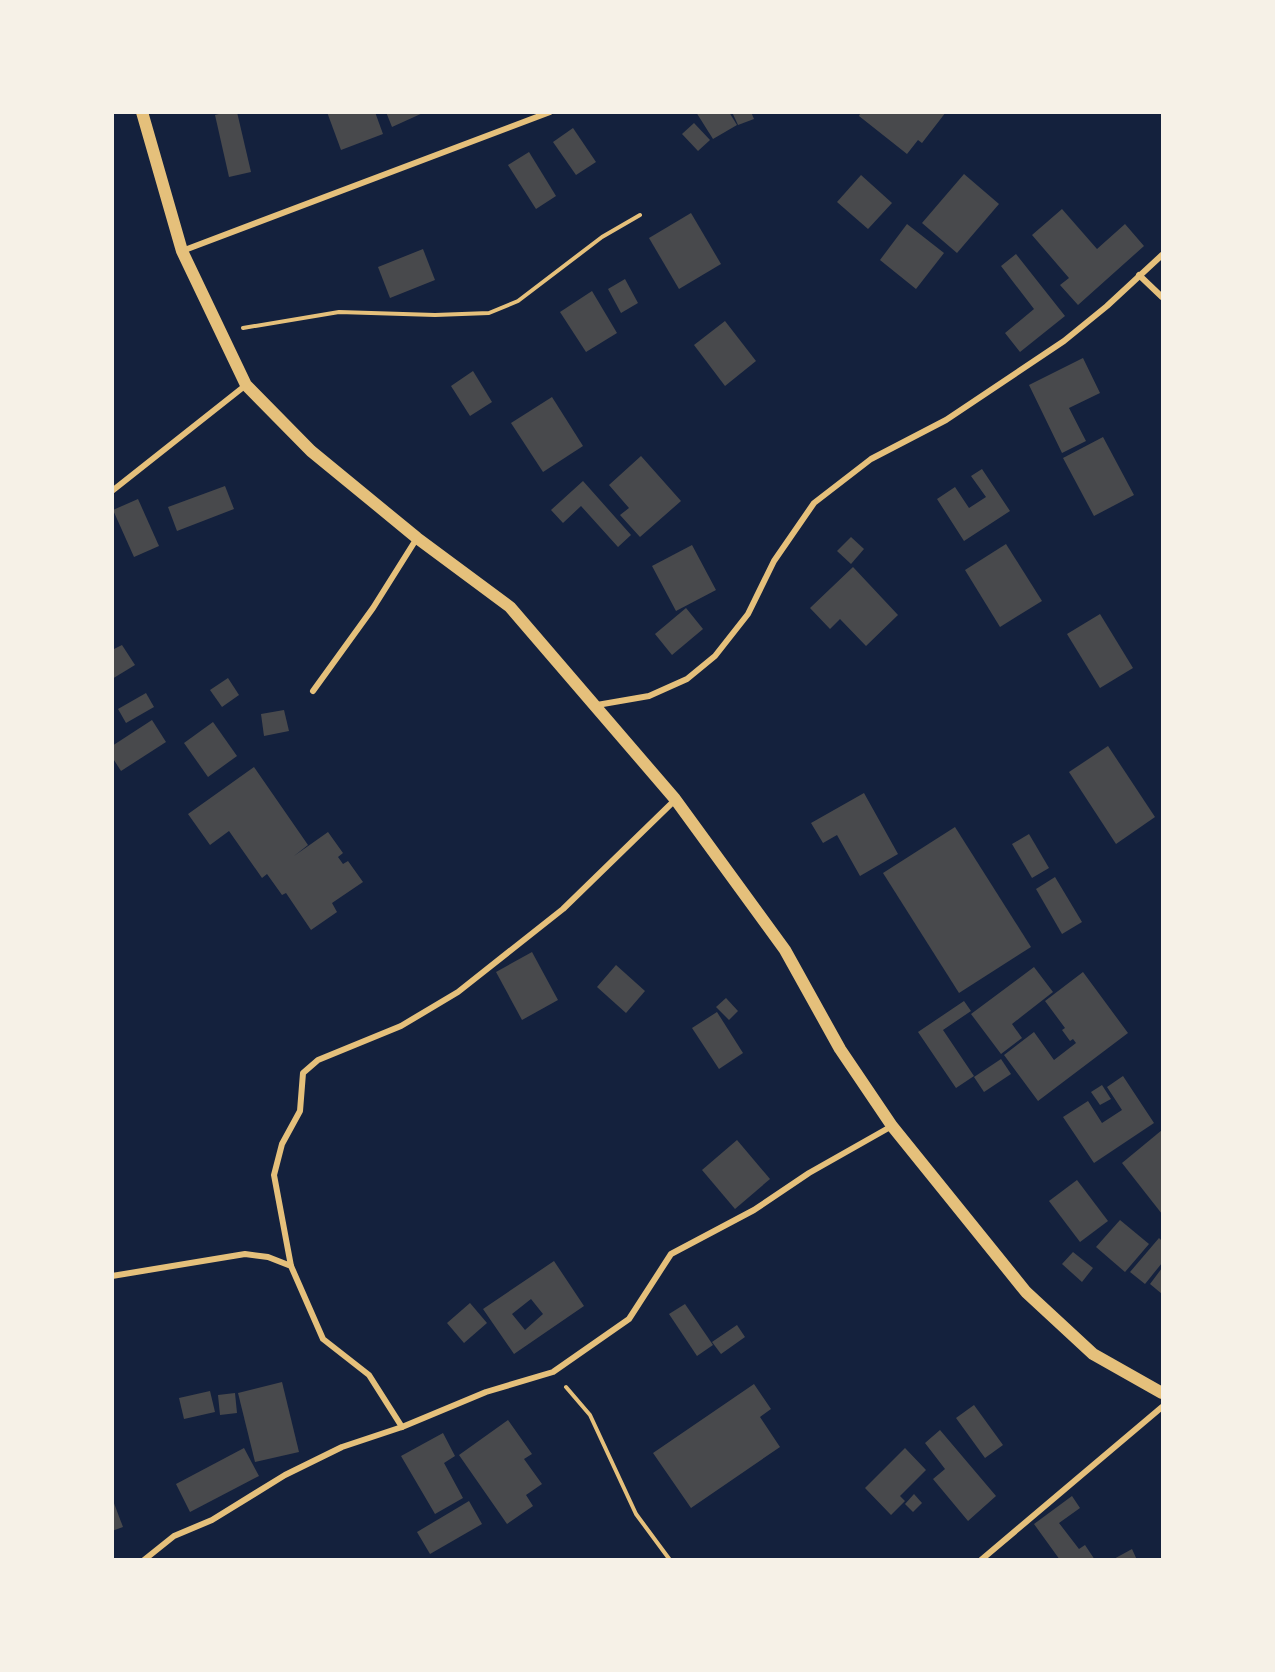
<svg xmlns="http://www.w3.org/2000/svg" width="1275" height="1672" viewBox="0 0 1275 1672" font-family="'Work Sans',sans-serif">
  <style>
    .building { fill: #48494c; fill-rule: evenodd }
    .lines { fill: none; stroke-linecap: round; stroke-linejoin: round }
    .path { stroke: #e5c07b; stroke-width: 4 }
    .minor { stroke: #e5c07b; stroke-width: 6 }
    .secondary { stroke: #e5c07b; stroke-width: 12 }
  </style>
  <rect width="100%" height="100%" fill="#14213d"/>
  <g class="building">
    <polygon points="227,112 237,112 251,172 229,177 215,115"/>
    <polygon points="327,112 375,112 383,134 341,150"/>
    <polygon points="386,112 425,112 392,127"/>
    <polygon points="696,112 729,112 737,125 713,139"/>
    <polygon points="732,112 751,112 754,119 738,125"/>
    <polygon points="861,112 946,112 922,143 918,140 907,154 859,116"/>
    <polygon points="694,123 710,140 698,151 682,134"/>
    <polygon points="573,128 596,162 576,175 553,142"/>
    <polygon points="529,152 556,196 536,209 508,165"/>
    <polygon points="964,174 999,204 957,253 922,223"/>
    <polygon points="861,175 892,203 868,229 837,202"/>
    <polygon points="1062,209 1097,249 1125,224 1144,246 1078,305 1060,285 1069,278 1032,235"/>
    <polygon points="691,213 721,264 679,289 649,238"/>
    <polygon points="907,224 944,253 916,289 880,260"/>
    <polygon points="423,249 435,280 390,298 378,267"/>
    <polygon points="1016,254 1065,316 1020,352 1005,333 1034,309 1001,266"/>
    <polygon points="625,279 638,303 621,313 608,289"/>
    <polygon points="592,291 617,333 586,352 560,312"/>
    <polygon points="725,321 756,361 725,386 694,345"/>
    <polygon points="1083,358 1100,393 1069,408 1086,441 1062,453 1029,385"/>
    <polygon points="473,371 492,402 470,416 451,386"/>
    <polygon points="552,397 583,446 543,472 511,423"/>
    <polygon points="1103,437 1134,495 1094,516 1063,458"/>
    <polygon points="641,456 681,501 640,537 620,515 629,508 609,485"/>
    <polygon points="982,469 1010,511 964,541 937,499 955,487 969,508 986,497 971,476"/>
    <polygon points="583,481 631,535 618,547 581,506 563,523 551,510"/>
    <polygon points="225,486 234,509 177,531 168,507"/>
    <polygon points="138,499 159,546 134,557 113,510"/>
    <polygon points="851,537 864,549 851,564 837,551"/>
    <polygon points="1006,544 1042,601 1000,627 965,570"/>
    <polygon points="692,545 716,590 676,611 652,566"/>
    <polygon points="853,567 898,615 866,646 840,619 830,629 810,608"/>
    <polygon points="686,608 703,629 672,655 655,634"/>
    <polygon points="1100,614 1133,668 1100,688 1067,634"/>
    <polygon points="122,645 135,665 112,679 112,650"/>
    <polygon points="228,678 239,695 222,707 210,690"/>
    <polygon points="146,693 154,707 126,723 118,709"/>
    <polygon points="284,710 289,731 264,736 261,714"/>
    <polygon points="152,720 166,742 121,771 112,757 112,746"/>
    <polygon points="213,722 237,756 208,777 184,743"/>
    <polygon points="1108,746 1155,817 1116,844 1069,772"/>
    <polygon points="254,767 308,845 294,856 328,832 343,853 338,857 343,864 348,861 363,882 332,903 337,912 311,930 286,893 282,895 267,874 262,878 229,831 210,845 188,814"/>
    <polygon points="864,793 898,854 860,876 837,835 823,843 811,823"/>
    <polygon points="955,827 1031,947 959,993 883,873"/>
    <polygon points="1029,834 1049,868 1032,878 1012,844"/>
    <polygon points="1055,877 1082,922 1062,934 1036,889"/>
    <polygon points="532,952 558,1000 522,1020 496,972"/>
    <polygon points="616,965 645,991 626,1013 597,987"/>
    <polygon points="1034,967 1053,992 1012,1024 1022,1038 1001,1054 971,1014"/>
    <polygon points="1083,972 1128,1033 1038,1101 1004,1055 1034,1032 1054,1060 1076,1043 1073,1039 1070,1041 1062,1030 1065,1028 1045,1001"/>
    <polygon points="726,998 738,1011 729,1020 716,1007"/>
    <polygon points="964,1001 971,1011 943,1030 974,1076 956,1088 918,1032"/>
    <polygon points="717,1012 743,1053 719,1069 692,1028"/>
    <polygon points="1001,1059 1011,1074 984,1092 974,1077"/>
    <polygon points="1123,1076 1154,1123 1094,1163 1063,1117 1088,1101 1102,1123 1122,1110 1107,1087"/>
    <polygon points="1102,1085 1111,1099 1100,1105 1091,1092"/>
    <polygon points="1162,1130 1162,1214 1122,1163"/>
    <polygon points="737,1140 770,1179 735,1209 702,1170"/>
    <polygon points="1077,1180 1108,1221 1080,1242 1049,1201"/>
    <polygon points="1120,1220 1149,1244 1125,1272 1096,1247"/>
    <polygon points="1159,1238 1162,1241 1162,1263 1145,1284 1130,1272"/>
    <polygon points="1073,1252 1093,1268 1082,1282 1062,1264"/>
    <path d="M 554,1261 L 584,1306 L 514,1354 L 483,1309 ZM 531,1299 L 543,1314 L 525,1330 L 512,1314 Z"/>
    <polygon points="1162,1268 1162,1294 1150,1284"/>
    <polygon points="470,1303 487,1323 464,1343 447,1323"/>
    <polygon points="685,1304 713,1345 697,1356 669,1314"/>
    <polygon points="737,1325 745,1337 721,1354 712,1342"/>
    <polygon points="282,1382 299,1452 255,1462 238,1393"/>
    <polygon points="754,1384 771,1409 760,1417 780,1447 691,1508 653,1453"/>
    <polygon points="210,1391 215,1412 184,1419 179,1398"/>
    <polygon points="235,1393 237,1413 220,1415 218,1395"/>
    <polygon points="974,1405 1003,1445 985,1458 956,1418"/>
    <polygon points="508,1420 532,1454 524,1459 542,1484 526,1495 533,1506 507,1524 459,1455"/>
    <polygon points="940,1430 996,1496 968,1521 933,1479 945,1469 925,1443"/>
    <polygon points="443,1433 455,1456 444,1463 463,1498 435,1514 401,1456"/>
    <polygon points="244,1448 259,1476 190,1512 176,1484"/>
    <polygon points="905,1448 926,1470 900,1496 905,1501 891,1515 865,1488"/>
    <polygon points="914,1494 922,1503 913,1512 905,1504"/>
    <polygon points="1072,1496 1080,1508 1059,1523 1079,1549 1085,1545 1095,1560 1060,1560 1034,1524"/>
    <polygon points="112,1498 123,1527 112,1531"/>
    <polygon points="469,1501 482,1524 430,1554 417,1532"/>
    <polygon points="1132,1549 1137,1560 1112,1560"/>
  </g>
  <g class="lines">
    <g class="path">
      <polyline points="243,328 339,312 435,315 489,313 518,301 602,237 640,215"/>
      <polyline points="566,1387 590,1415 636,1514 670,1560"/>
    </g>
    <g class="minor">
      <polyline points="182,251 550,112"/>
      <polyline points="1139,275 1162,297"/>
      <polyline points="112,491 246,385"/>
      <polyline points="313,691 373,608 417,538"/>
      <polyline points="597,705 649,696 687,679 715,656 748,614 774,561 814,503 871,459 946,420 1064,341 1107,306 1162,255"/>
      <polyline points="291,1266 274,1175 282,1144 300,1111 303,1073 318,1060 401,1026 458,992 563,909 675,800"/>
      <polyline points="112,1276 245,1254 268,1257 291,1266 323,1339 369,1375 402,1427"/>
      <polyline points="144,1560 174,1536 212,1520 285,1475 342,1447 402,1427 486,1392 553,1372 629,1319 671,1254 754,1210 809,1173 892,1126"/>
      <polyline points="981,1560 1162,1407"/>
    </g>
    <polyline class="secondary" points="142,112 182,251 246,385 311,451 417,538 510,607 675,799 785,950 840,1049 892,1126 1026,1292 1093,1354 1162,1393"/>
  </g>
  <rect width="1275" height="1672" fill="none" stroke="#f6f1e7" stroke-width="228"/>
</svg>
